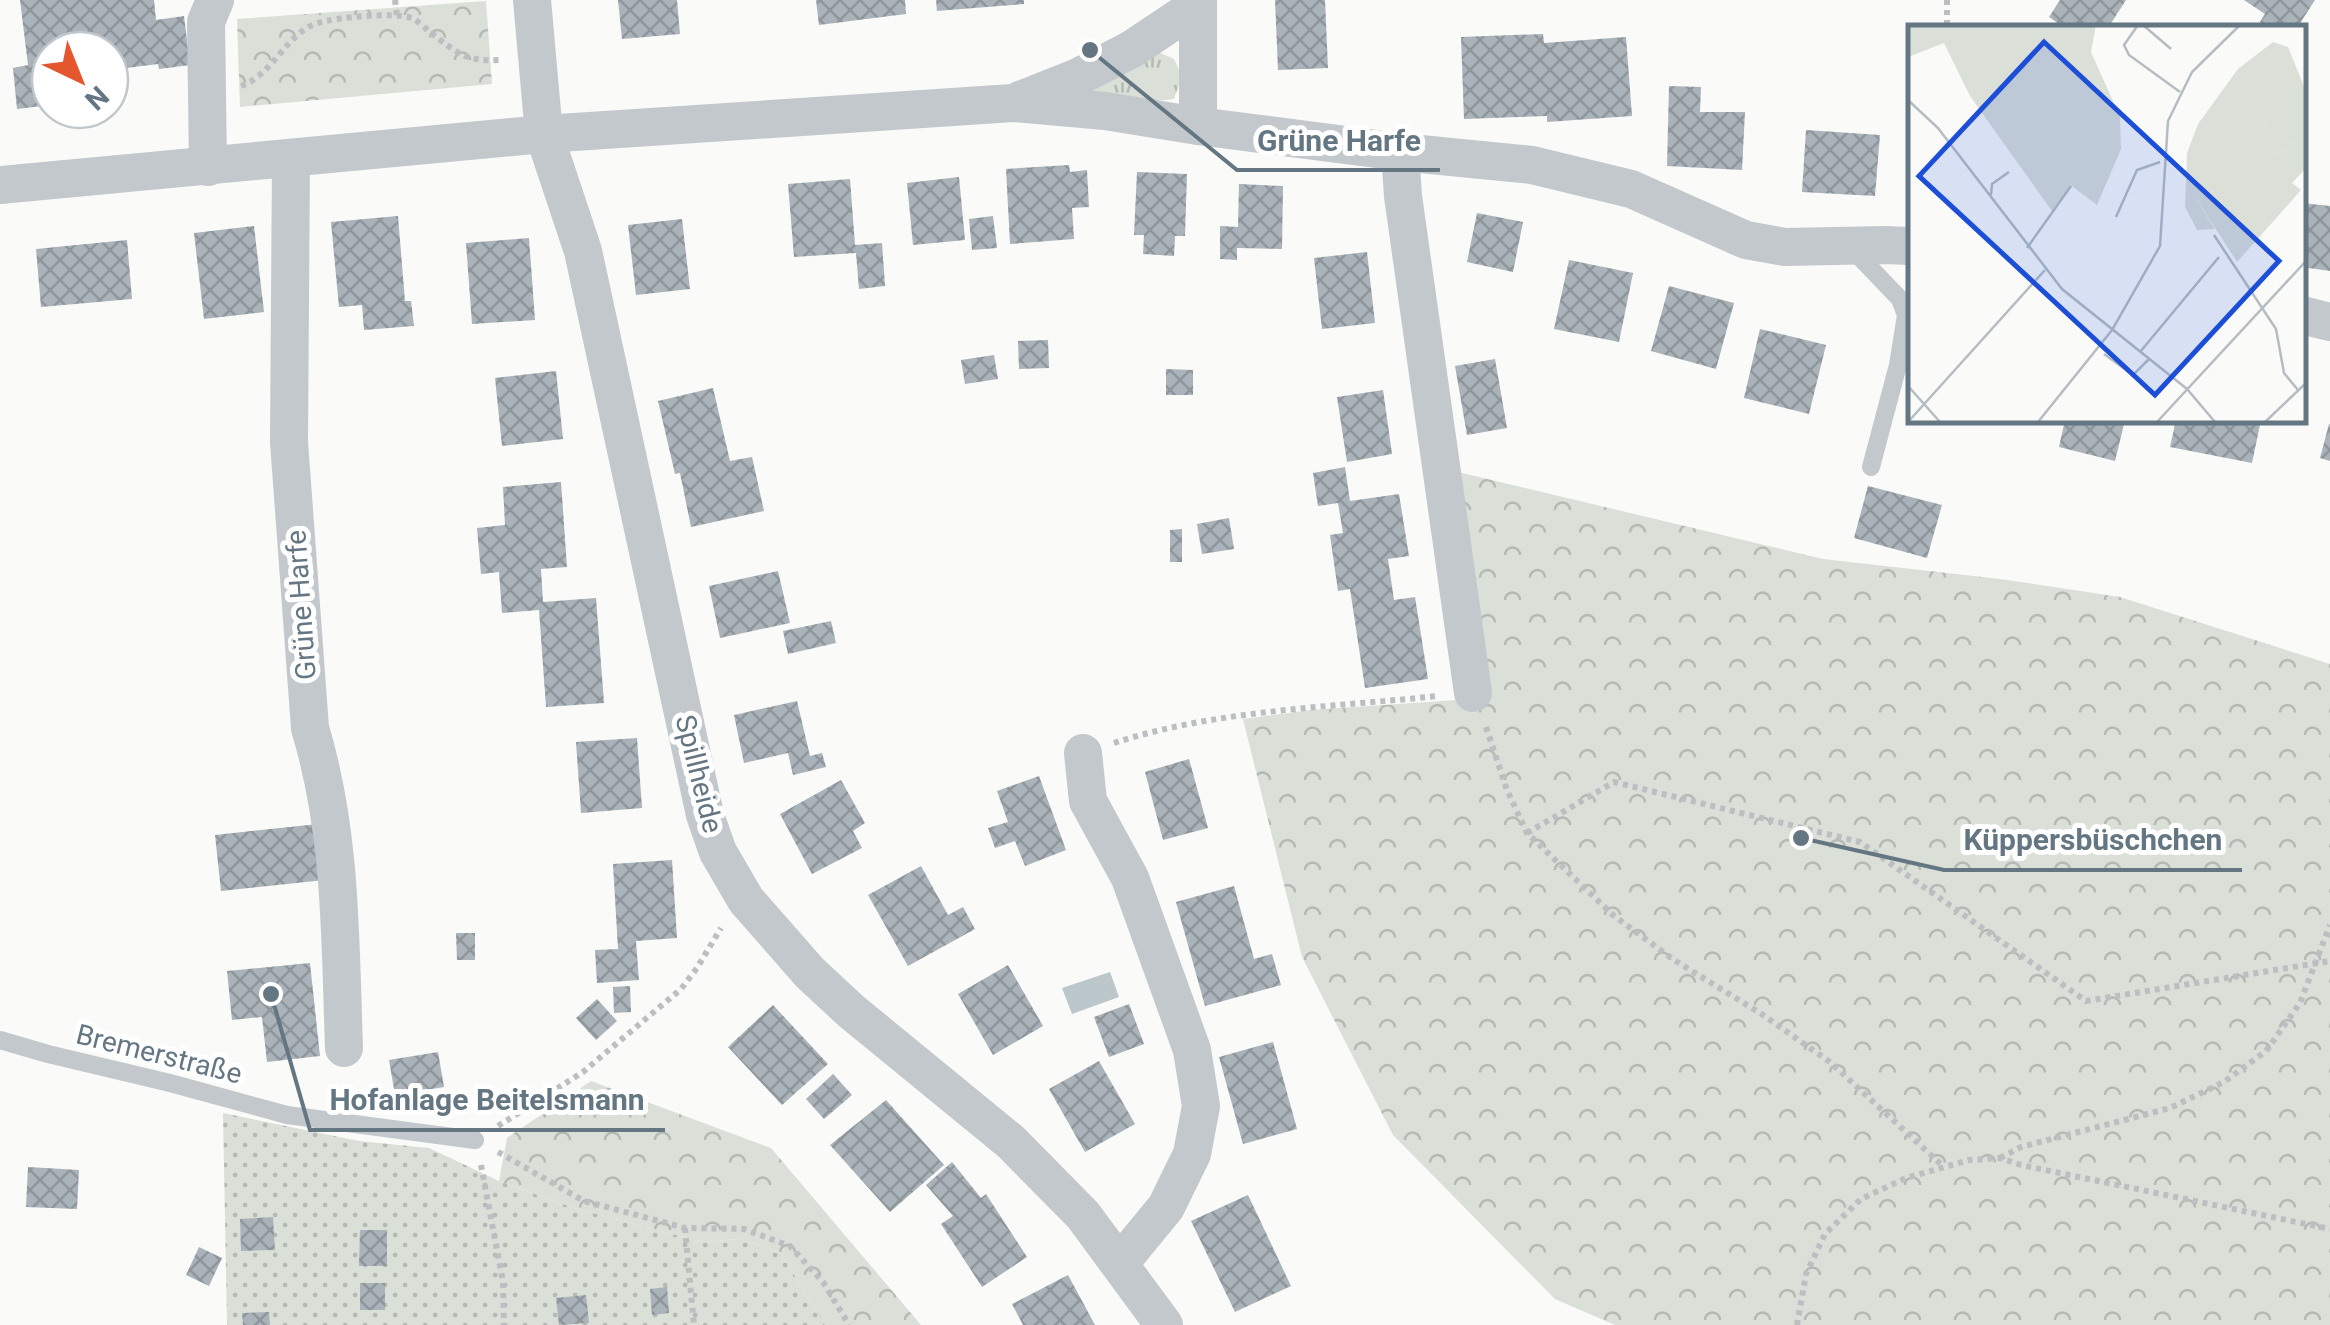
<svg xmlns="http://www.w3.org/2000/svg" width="2330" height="1325" viewBox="0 0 2330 1325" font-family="Roboto,sans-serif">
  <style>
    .grass { fill: url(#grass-tufts) }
    .forest { fill: url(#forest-crowns) }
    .garden { fill: url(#garden-dots) }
    .water { fill: #bbc7cb }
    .building { fill: url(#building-cross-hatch) }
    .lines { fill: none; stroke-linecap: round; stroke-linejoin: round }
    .path { stroke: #bbbfc2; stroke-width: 6; stroke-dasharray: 5 5; stroke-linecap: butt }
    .service { stroke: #c3c8cc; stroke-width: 18 }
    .minor { stroke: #c3c8cc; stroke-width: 38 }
    .labels { text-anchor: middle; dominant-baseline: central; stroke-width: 10; stroke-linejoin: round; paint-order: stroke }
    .street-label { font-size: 28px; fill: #657683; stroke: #fff }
    .inset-road { fill: none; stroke: #b5bdc2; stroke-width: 2.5 }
    .view { fill: #1d4ed8; fill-opacity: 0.15; stroke: #1d4ed8; stroke-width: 5 }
    .inset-edge { fill: none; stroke: #657683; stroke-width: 5 }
    .leader { fill: none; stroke: #657683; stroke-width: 4 }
    .callout-dot { fill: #657683; stroke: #fff; stroke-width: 4 }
    .callout-label { font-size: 30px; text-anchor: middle; font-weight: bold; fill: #657683; stroke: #fff; stroke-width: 10; stroke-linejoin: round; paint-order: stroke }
  </style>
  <defs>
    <pattern id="grass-tufts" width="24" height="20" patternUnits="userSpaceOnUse" patternTransform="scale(2.5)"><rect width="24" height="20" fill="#dadfd7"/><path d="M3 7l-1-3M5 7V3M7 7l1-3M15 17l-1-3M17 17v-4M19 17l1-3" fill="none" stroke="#b4b9b4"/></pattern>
    <pattern id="forest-crowns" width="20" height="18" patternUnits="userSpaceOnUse" patternTransform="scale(2.5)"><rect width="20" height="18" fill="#dadfd7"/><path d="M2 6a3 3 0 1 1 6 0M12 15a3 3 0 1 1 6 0" fill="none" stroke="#b4b9b4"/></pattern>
    <pattern id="garden-dots" width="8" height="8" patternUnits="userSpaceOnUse" patternTransform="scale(2.5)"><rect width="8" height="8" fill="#dadfd7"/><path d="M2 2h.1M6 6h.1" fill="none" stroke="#b4b9b4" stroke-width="1.8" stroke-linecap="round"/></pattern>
    <pattern id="building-cross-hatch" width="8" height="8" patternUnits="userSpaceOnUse" patternTransform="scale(2.5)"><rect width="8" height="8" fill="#aab3b9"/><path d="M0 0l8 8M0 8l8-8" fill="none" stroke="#8e969c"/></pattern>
  </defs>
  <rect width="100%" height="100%" fill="#fafaf8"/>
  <polygon class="grass" points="1154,50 1174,59 1182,76 1174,99 1144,102 1085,92"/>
  <g class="forest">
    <polygon points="486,1 492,84 240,107 237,19"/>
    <polygon points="1454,471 1823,559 2000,579 2120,597 2330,664 2330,1325 1615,1325 1555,1299 1393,1135 1302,957 1243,719 1311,710 1471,699"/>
    <polygon points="591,1081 771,1148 921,1325 825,1325 780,1252 739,1239 702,1242 574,1208 499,1181 507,1138"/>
  </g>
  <polygon class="garden" points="223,1113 359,1141 429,1148 499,1181 574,1208 702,1242 739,1239 780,1252 825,1325 227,1325"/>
  <polygon class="water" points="1110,972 1119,997 1072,1014 1062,988"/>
  <g class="building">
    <polygon points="20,0 154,0 156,20 184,16 190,65 159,69 158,64 110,70 110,50 50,50 50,77 47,78 50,105 17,109 13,68 28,65"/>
    <polygon points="618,0 677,0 680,34 622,39"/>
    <polygon points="816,0 905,0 906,14 819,25"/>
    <polygon points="936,0 1024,0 1024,4 937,11"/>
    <polygon points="1275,0 1325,0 1328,68 1278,70"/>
    <polygon points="2060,0 2126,0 2108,28 2065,28 2049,17"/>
    <polygon points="2244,0 2315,0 2297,28 2256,28 2265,14"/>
    <polygon points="1543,34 1544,43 1626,37 1632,116 1547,122 1547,116 1464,119 1461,37"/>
    <polygon points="1669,86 1701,87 1700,112 1745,112 1742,170 1667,166"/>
    <polygon points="1806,130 1880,135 1875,196 1802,192"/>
    <polygon points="1069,165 1070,172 1087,170 1089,207 1072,208 1074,239 1010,244 1006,169"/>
    <polygon points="1137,172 1187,174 1185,236 1175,236 1174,256 1143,254 1144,235 1134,235"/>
    <polygon points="959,177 965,240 913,245 907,183"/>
    <polygon points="850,179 855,245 882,243 885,286 859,289 856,253 794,257 788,184"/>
    <polygon points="1239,184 1283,186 1282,249 1237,248 1237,260 1220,259 1220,226 1238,227"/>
    <polygon points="2302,203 2330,206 2330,271 2302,267"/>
    <polygon points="1477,213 1523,222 1513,272 1467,262"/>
    <polygon points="398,216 405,301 411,301 414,326 364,330 362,305 339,307 331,222"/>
    <polygon points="993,216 997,248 972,250 969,219"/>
    <polygon points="682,219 690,289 636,295 628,225"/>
    <polygon points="254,226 264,312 204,319 194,233"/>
    <polygon points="529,238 535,320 472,324 466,243"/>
    <polygon points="127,240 132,299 41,307 36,249"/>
    <polygon points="1367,252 1375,323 1322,329 1314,258"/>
    <polygon points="1569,260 1633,273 1619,342 1554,329"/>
    <polygon points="1669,286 1734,303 1716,369 1651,351"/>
    <polygon points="1760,329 1826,345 1809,414 1744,398"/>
    <polygon points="1048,340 1049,368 1019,369 1018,341"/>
    <polygon points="994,355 998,379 965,384 961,360"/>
    <polygon points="1495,359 1507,428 1467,435 1455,366"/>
    <polygon points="1166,369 1193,370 1193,395 1166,395"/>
    <polygon points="556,371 563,439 502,446 495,378"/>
    <polygon points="713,388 730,461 752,457 764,511 691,527 680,473 675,474 658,401"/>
    <polygon points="1383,390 1392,454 1347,462 1337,397"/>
    <polygon points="2065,420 2125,420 2115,461 2059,447"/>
    <polygon points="2176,420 2261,420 2252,463 2170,447"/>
    <polygon points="2329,424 2330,424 2330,461 2320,458"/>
    <polygon points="1345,467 1350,501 1399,494 1409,556 1388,559 1394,600 1415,597 1428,679 1365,688 1350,589 1338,591 1330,535 1343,533 1338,503 1318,506 1313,473"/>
    <polygon points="561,482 567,567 541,569 543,602 596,598 604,703 546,707 539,610 502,613 499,572 481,574 477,528 505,525 503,487"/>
    <polygon points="1868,486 1942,505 1927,558 1854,538"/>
    <polygon points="1229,518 1234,549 1202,554 1197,524"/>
    <polygon points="1182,529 1182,562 1170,562 1170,530"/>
    <polygon points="778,571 790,623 720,638 709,586"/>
    <polygon points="831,621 836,643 788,654 783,631"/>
    <polygon points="797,701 810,756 822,753 826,767 793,775 788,753 744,763 734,715"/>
    <polygon points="637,738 642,808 581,813 576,742"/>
    <polygon points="1189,759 1208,828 1163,840 1145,772"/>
    <polygon points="1039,776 1066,850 1025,866 1015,841 995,848 988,828 1008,822 997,791"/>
    <polygon points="841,780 865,823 853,831 862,848 812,874 780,814"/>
    <polygon points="318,824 324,880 221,891 215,835"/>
    <polygon points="672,860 677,938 636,941 639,980 597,983 595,950 618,949 613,864"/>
    <polygon points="921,866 948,915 963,907 975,929 908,966 868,895"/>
    <polygon points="1234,886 1254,959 1272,954 1281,985 1205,1006 1176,902"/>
    <polygon points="456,933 475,933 475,960 457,960"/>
    <polygon points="310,963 320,1056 267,1062 262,1017 232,1020 227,971"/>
    <polygon points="1008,965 1043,1026 993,1055 958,994"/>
    <polygon points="630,986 631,1012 614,1013 613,987"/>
    <polygon points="597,999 617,1021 596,1040 576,1018"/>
    <polygon points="1129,1004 1144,1044 1109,1057 1094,1017"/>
    <polygon points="773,1005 828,1064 782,1105 728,1047"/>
    <polygon points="1273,1042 1297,1129 1243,1144 1219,1057"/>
    <polygon points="438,1052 444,1087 395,1095 389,1060"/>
    <polygon points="1099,1061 1135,1124 1085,1152 1049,1089"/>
    <polygon points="833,1074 852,1095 824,1119 806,1099"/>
    <polygon points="886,1100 944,1165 890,1212 830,1145"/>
    <polygon points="952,1162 981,1198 986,1194 1027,1257 982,1287 941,1224 953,1216 926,1185"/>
    <polygon points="28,1167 79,1170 77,1209 26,1207"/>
    <polygon points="1248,1195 1291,1286 1235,1312 1191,1221"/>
    <polygon points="273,1217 275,1250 241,1251 240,1219"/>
    <polygon points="360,1230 387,1230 387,1266 359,1266"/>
    <polygon points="199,1247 222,1258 209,1286 186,1275"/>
    <polygon points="1068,1275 1095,1325 1023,1325 1012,1304"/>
    <rect x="360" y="1283" width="25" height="27"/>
    <polygon points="667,1287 669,1313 652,1315 650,1289"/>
    <polygon points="586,1295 589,1323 559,1325 556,1298"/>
    <polygon points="269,1312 270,1325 243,1325 242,1313"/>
  </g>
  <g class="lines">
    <g class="path">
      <polyline points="395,0 397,17"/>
      <polyline points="1947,0 1947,28"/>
      <path d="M 241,86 C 273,75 287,32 318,23 C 337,17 394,12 412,18 C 418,21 425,28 430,32 C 456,52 465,62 500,60"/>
      <polyline points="1486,727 1507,790 1527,833 1613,915 1674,960 1760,1013 1830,1062 1943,1166"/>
      <path d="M 1114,743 C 1215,710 1333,707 1438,696"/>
      <polyline points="1527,833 1614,782 1860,842 2086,1001 2330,961"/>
      <polyline points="498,1126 583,1072 681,989 697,968 721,928"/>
      <polyline points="498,1152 584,1201 685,1228 744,1229 790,1246 823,1282 849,1325"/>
      <polyline points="2000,1158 2021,1147 2170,1108 2224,1082 2266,1051 2300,1003 2330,925"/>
      <polyline points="481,1165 503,1282 504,1325"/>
      <polyline points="685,1228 694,1325"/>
      <polyline points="1797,1325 1806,1274 1825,1234 1861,1199 1906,1178 1969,1160 2000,1158 2021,1165 2330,1229"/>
    </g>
    <g class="service">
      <polyline points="1852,249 1900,299 1906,315 1898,365 1871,467"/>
      <polyline points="0,1040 48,1054 170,1083 287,1115 475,1140"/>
    </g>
    <g class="minor">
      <polyline points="532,0 544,134 583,251 705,815 718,852 746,900 810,973 851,1011 1011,1142 1083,1215 1164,1325"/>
      <polyline points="1198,0 1198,126"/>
      <polyline points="1020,100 1076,78 1132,49 1198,5"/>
      <polyline points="1400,152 1403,196 1473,693"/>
      <path d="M 291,159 L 289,442 L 310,728 C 342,834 340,939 344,1048"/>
      <polyline points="208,167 206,22 215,0"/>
      <polyline points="0,185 544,134 1013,103 1105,111 1198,126 1400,152 1532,165 1631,189 1746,240 1785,247 1884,245 1910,246"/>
      <polyline points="2302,315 2330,322"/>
      <polyline points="1083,753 1088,801 1130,878 1192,1050 1201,1106 1192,1154 1166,1207 1120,1263"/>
    </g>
  </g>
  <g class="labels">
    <g class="street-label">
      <text transform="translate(301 605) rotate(-94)">Grüne Harfe</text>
      <text transform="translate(699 774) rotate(76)">Spillheide</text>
      <text transform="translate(159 1054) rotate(14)">Bremerstraße</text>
    </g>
  </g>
  <g transform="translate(1908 25)">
    <rect width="398" height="398" fill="#fafaf8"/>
    <path d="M 0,0 L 188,0 L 183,27 L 212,92 L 213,124 L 189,180 L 164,161 L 144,186 L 62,71 L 36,18 L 0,32 ZM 365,17 L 380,22 L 397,64 L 397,110 L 368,130 L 347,115 L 358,98 L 346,84 L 289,175 L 307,204 L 289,205 L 277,182 L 279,128 L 290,99 L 330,44 Z" fill="#dadfd7"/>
    <path d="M 347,83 L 358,98 L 348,115 L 368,130 L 397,110 L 397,144 L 384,158 L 393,165 L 329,237 L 286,170 L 301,132 Z" fill="#dadfd7"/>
    <path class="inset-road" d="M 230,0 L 216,20 L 221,30 L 272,67M 235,0 L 263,24M 0,75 L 30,103 L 154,264 L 279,364 L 307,397M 83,170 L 84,159 L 101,147M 208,192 L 229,145 L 252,137M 306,210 L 368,304 L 376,348 L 390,365M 119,223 L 163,161M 232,327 L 311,232M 196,329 L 225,350 L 241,334M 0,361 L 32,397M 0,397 L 137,245M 130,397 L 204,305 L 252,221 L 260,96 L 284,47 L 332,0M 249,397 L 398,236M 357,397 L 398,358"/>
    <path class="view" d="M 136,17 L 371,236 L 247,370 L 11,151 Z"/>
    <rect width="398" height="398" class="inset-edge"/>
  </g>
  <path class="leader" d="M1090 50L1237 170H1440M1801 838L1944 870H2242M271 994L310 1130H665"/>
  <g class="callout-dot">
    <circle cx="1090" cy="50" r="10"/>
    <circle cx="1801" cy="838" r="10"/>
    <circle cx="271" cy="994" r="10"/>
  </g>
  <g class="callout-label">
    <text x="1339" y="151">Grüne Harfe</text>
    <text x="2093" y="850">Küppersbüschchen</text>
    <text x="487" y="1110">Hofanlage Beitelsmann</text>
  </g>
  <g transform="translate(80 80) rotate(137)"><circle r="48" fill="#ffffff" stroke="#c1c8cd" stroke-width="2.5"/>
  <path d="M0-8L18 38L0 25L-18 38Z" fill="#e4572e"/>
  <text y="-15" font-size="28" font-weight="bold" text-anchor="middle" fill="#657683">N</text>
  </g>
</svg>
